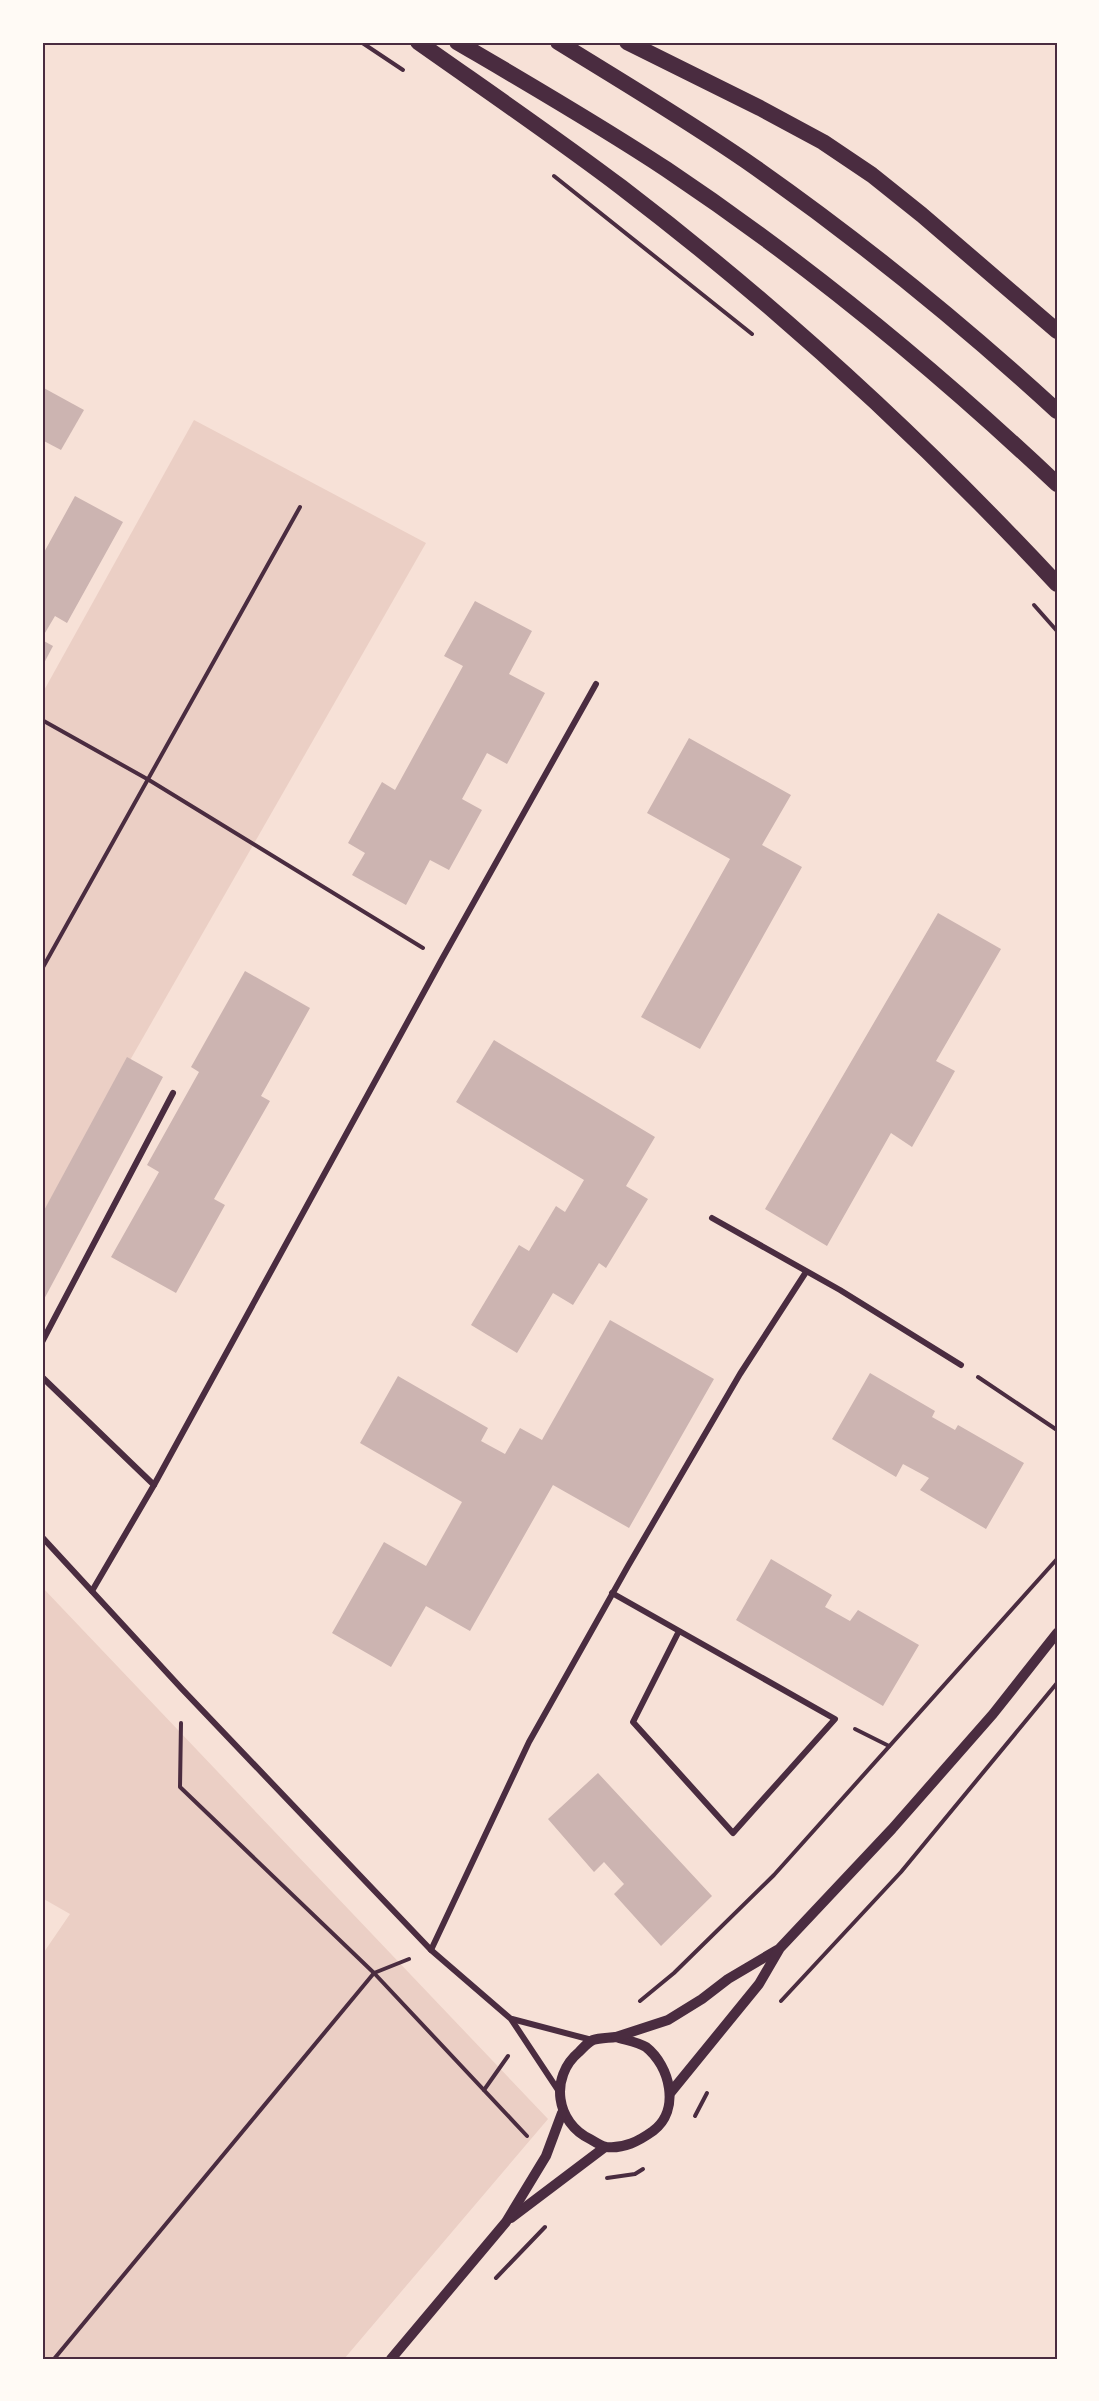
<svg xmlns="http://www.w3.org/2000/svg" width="1099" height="2401" viewBox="0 0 1099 2401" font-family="'DM Sans',sans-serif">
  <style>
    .green { fill: #ebcfc5 }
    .building { fill: #ccb4b1 }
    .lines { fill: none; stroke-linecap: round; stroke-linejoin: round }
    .path { stroke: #4a2c40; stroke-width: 4 }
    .minor { stroke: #4a2c40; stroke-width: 6 }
    .tertiary { stroke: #4a2c40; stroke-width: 10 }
    .trunk { stroke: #4a2c40; stroke-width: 16 }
    .neatline { fill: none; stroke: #4a2c40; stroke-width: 2 }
  </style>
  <rect width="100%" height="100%" fill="#f7e1d7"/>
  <g class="green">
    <polygon points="194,420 426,543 42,1214 42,694"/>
    <polygon points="42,1587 548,2119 344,2359 42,2359 42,1955 70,1914 42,1898"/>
  </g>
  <g class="building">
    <polygon points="42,387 84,410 61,450 42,440"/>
    <polygon points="75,496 123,522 67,623 55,616 42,638 42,556"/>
    <polygon points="475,601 532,631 509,674 545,693 507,764 487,753 462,799 482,810 449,870 430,860 406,905 352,875 365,853 348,843 382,782 395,790 463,666 444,656"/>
    <polygon points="42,640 53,646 42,667"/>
    <polygon points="689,738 791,795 762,845 802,867 700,1049 641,1017 730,859 647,813"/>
    <polygon points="938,913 1001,949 936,1061 955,1071 912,1147 891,1133 827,1246 765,1209"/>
    <polygon points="245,971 310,1008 261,1096 270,1101 214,1199 225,1205 176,1293 111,1257 159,1172 147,1165 199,1072 191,1067"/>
    <polygon points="494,1040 655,1137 626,1186 648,1199 606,1268 599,1263 573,1305 553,1293 517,1353 471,1325 519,1245 529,1251 556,1206 565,1212 584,1180 456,1102"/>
    <polygon points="127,1057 163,1077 42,1303 42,1214"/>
    <polygon points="610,1320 714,1379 629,1528 553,1485 470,1631 426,1606 391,1667 332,1633 384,1542 426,1566 462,1502 360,1443 398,1376 488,1428 481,1441 505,1454 520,1428 542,1440"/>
    <polygon points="870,1373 935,1411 932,1417 955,1430 958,1425 1024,1463 986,1529 920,1490 929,1478 903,1464 896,1477 832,1439"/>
    <polygon points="771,1559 832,1595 825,1607 850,1621 858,1610 919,1645 883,1706 736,1620"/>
    <polygon points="598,1773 712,1896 661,1946 614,1894 624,1884 604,1862 594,1872 548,1819"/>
  </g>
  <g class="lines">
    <g class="path">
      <polyline points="361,42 403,70"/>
      <polyline points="554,176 752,334"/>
      <polyline points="1034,605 1057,631"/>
      <polyline points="42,720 149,780 423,948"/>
      <polyline points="42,969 300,507"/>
      <polyline points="978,1377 1057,1430"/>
      <polyline points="181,1723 180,1787 374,1973 527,2136"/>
      <polyline points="855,1729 889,1746"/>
      <polyline points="640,2001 674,1973 774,1875 1057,1559"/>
      <polyline points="781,2001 901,1872 1057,1683"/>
      <polyline points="484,2090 508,2056"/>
      <polyline points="695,2116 707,2093"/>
      <polyline points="607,2178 635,2174 643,2169"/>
      <polyline points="496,2278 545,2227"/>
      <polyline points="54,2359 374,1973 409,1959"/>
    </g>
    <g class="minor">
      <polyline points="712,1218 840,1290 961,1365"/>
      <polyline points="42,1342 173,1093"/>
      <polyline points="42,1377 154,1485"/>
      <polyline points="42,1537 182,1689 431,1950 511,2019 558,2090"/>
      <polyline points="92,1591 154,1485 442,959 596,684"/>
      <polyline points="612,1593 835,1719 733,1833 633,1722 679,1631"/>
      <polyline points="431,1950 529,1742 628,1566 740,1374 806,1272"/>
      <polyline points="512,2019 592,2040"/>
    </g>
    <g class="tertiary">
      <path d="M 616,2037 C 625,2040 638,2042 646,2047 C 670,2066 681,2110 653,2131 C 639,2141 624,2149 606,2147 C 601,2146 595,2142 590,2139 C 556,2123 549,2077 579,2052 C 583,2048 588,2042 593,2040 C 599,2038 609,2038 616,2037 Z"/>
      <polyline points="616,2037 668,2020 702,1999 728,1979 777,1950"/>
      <polyline points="671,2092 759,1984 780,1948 892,1829 993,1714 1057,1633"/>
      <polyline points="511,2218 605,2147"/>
      <polyline points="391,2359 506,2222 546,2156 562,2113"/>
    </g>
    <g class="trunk">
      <path d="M 418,42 C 486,90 555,137 621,187 C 777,306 923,440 1057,584"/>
      <path d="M 457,42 C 527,83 598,124 666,169 C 805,262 935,369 1057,484"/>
      <path d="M 558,42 C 621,81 685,119 746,161 C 855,237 959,321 1057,411"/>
      <polyline points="627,42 760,108 823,142 872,175 922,215 1057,331"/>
    </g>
  </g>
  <rect width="1099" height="2401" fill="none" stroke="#fffaf5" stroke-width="87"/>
  <rect x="44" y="44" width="1012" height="2314" class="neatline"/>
</svg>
